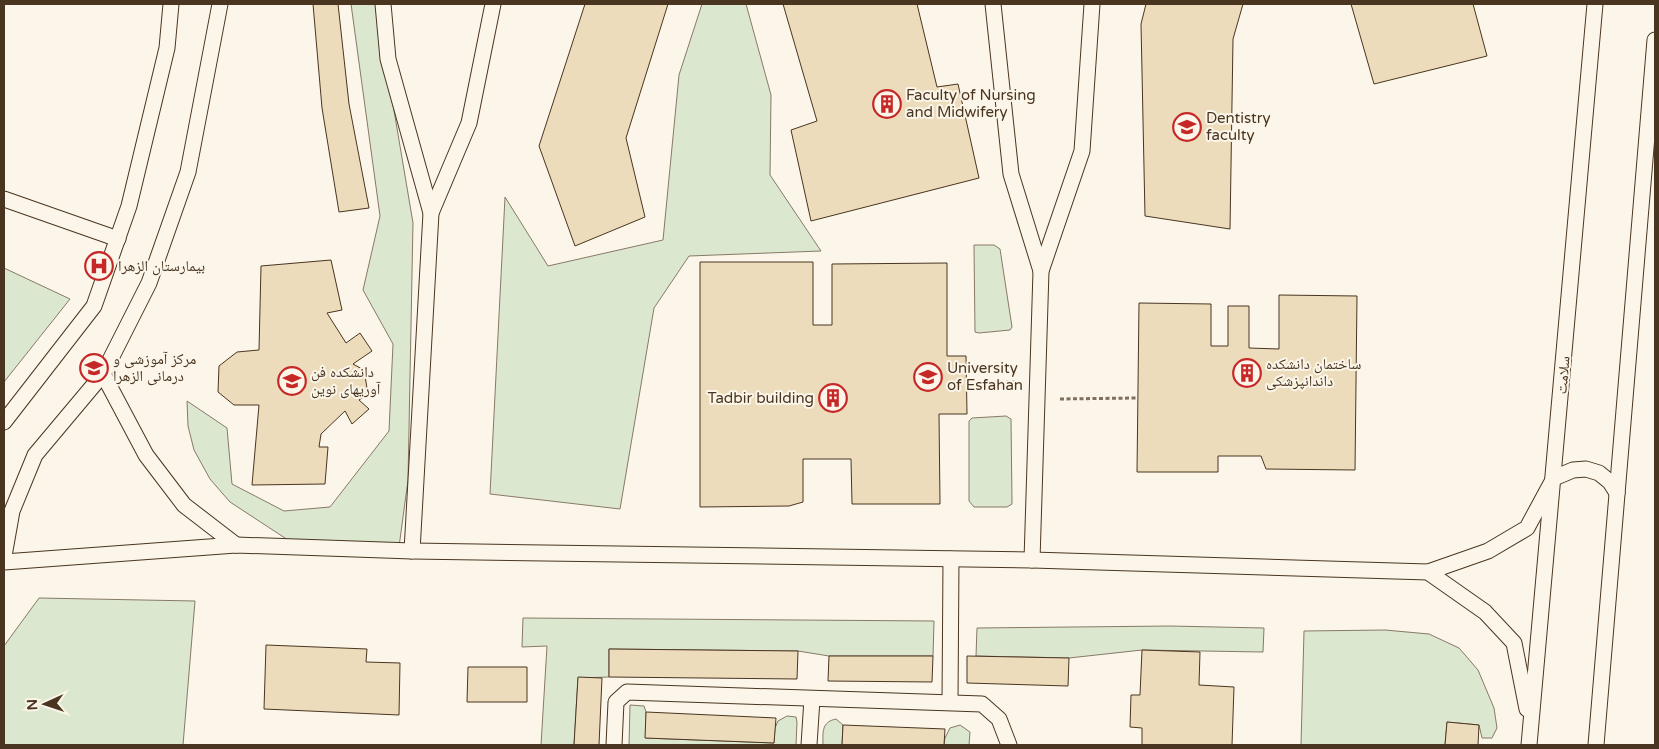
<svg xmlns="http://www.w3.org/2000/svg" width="1659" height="749" viewBox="0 0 1659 749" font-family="'Varela Round','Noto Naskh Arabic',sans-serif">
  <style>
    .green { fill: #dce7d0; stroke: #887966 }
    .building { fill: #ecdcbc; stroke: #4a3520 }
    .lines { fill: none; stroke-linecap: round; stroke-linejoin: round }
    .lane-casing { stroke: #4a3520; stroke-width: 17 }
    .path { stroke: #7f6f5c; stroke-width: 3; stroke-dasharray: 4 2.5; stroke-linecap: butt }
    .lane { stroke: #fbf6e9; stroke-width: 15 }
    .labels { text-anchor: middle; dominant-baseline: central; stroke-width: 4; stroke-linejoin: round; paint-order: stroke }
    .poi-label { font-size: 15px; fill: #4a3520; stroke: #fbf6e9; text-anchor: start }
    .street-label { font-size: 15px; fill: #4a3520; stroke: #fbf6e9 }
  </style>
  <rect width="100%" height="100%" fill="#fbf6e9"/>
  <g class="green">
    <polygon points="351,4 376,4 413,223 408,480 399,547 288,540 230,502 210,479 194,450 188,426 187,401 227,428 232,484 284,511 330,507 389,431 393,344 363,290 380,216"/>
    <polygon points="702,4 746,4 771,95 770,175 821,251 689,256 654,308 620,509 490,494 505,197 548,266 663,240 679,75"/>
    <polygon points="974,245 994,245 1000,249 1012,327 1010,330 979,333 975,332"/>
    <polygon points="4,268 70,299 4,382 4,267"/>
    <polygon points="1006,416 1011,419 1012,504 1007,507 974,507 969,501 969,421 972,418"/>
    <polygon points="39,598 195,601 183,745 4,745 4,646"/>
    <polygon points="523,618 934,621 933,656 829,656 798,651 609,649 609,677 578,678 574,745 541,745 547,646 522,647"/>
    <polygon points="1170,626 1264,628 1263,652 1142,650 1069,658 976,656 977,628"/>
    <polygon points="1385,630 1429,634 1459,648 1478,670 1494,708 1497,728 1492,738 1482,738 1479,725 1447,722 1445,745 1301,745 1304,631"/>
    <polygon points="630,705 644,706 646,712 646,738 774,743 775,728 778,721 787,716 796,717 797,722 796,745 629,745"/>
    <path d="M 836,719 L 843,725 L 842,745 L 823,745 C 823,733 821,722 836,719 Z"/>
    <polygon points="960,725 970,732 969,745 944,745 945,738 950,728"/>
  </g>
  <g class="building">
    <polygon points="313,4 338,4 349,104 369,208 339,212 322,108"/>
    <polygon points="585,4 668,4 626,138 645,217 575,246 539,146"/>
    <polygon points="783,4 917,4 937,87 958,84 979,178 811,221 791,130 817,121"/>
    <polygon points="1146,4 1243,4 1233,39 1230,229 1145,216 1141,24"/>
    <polygon points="1351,4 1473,4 1487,56 1374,84"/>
    <polygon points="331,260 342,310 327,313 346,343 360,333 372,351 353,364 364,370 368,394 359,400 369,409 352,424 345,411 321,434 319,447 328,447 325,484 252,485 259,405 234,405 218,392 219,366 237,352 259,350 261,266"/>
    <polygon points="700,262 813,262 813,325 832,325 832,264 947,263 947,356 966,356 967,414 939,414 940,504 852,504 851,459 803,459 803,502 789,506 700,507"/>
    <polygon points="1279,295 1357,296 1355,470 1266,469 1261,456 1218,456 1218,472 1137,472 1139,303 1211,304 1211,346 1228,346 1228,306 1249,306 1249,348 1279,349"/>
    <polygon points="266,645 367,649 366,662 400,663 399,715 264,709"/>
    <polygon points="609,649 798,651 797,679 609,677"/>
    <polygon points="1142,650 1200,652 1199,685 1234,687 1232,745 1142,745 1142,728 1130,727 1131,695 1140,695"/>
    <polygon points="829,656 933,656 932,682 828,681"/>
    <polygon points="967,656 1069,658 1068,686 967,683"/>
    <polygon points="468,667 527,667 527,702 467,702"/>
    <polygon points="578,677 602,678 599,745 574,745"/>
    <polygon points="646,712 776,718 774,743 645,738"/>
    <polygon points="1447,722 1479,725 1478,745 1445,745"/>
    <polygon points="843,725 945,729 944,745 842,745"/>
  </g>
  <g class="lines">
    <defs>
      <g id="lane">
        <polyline points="383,4 388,59 431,213 412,551"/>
        <polyline points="993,4 1011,174 1041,271"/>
        <polyline points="4,199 118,239"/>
        <polyline points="431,213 469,123 493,4"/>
        <polyline points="103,374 146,455 184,505 236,545"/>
        <polyline points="4,422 94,306 129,206 167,48 171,4"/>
        <polyline points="4,556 12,511 35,455 103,374 149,283 188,172 220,4"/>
        <polyline points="1032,560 1041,271 1082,151 1092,4"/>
        <polyline points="4,562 236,545 412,551 1032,560 1428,572 1488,551 1527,528 1554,478 1573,470 1586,469 1599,473 1610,482 1617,493"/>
        <polyline points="1428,572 1485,612 1514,643 1527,709"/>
        <polyline points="950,702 951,559"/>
        <polyline points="614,745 616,702 627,692 982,704 999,719 1009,745"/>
        <polyline points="809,745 812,699"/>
        <polyline points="1529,745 1595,4"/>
        <polyline points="1596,745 1655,40"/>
      </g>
    </defs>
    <use href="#lane" class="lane-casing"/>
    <g class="path">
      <polyline points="967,383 1015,382"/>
      <polyline points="1060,399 1138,398"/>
    </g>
    <use href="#lane" class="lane"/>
  </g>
  <defs>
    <symbol id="building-ring" viewBox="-11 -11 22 22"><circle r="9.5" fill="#fbf6e9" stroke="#c62828" stroke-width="1.5"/><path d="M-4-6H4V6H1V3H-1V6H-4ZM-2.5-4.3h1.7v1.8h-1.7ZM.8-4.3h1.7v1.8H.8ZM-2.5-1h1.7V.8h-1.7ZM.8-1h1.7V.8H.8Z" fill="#c62828"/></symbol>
    <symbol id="university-ring" viewBox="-11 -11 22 22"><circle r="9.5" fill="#fbf6e9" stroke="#c62828" stroke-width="1.5"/><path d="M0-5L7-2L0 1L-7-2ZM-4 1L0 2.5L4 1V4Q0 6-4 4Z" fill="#c62828"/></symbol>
    <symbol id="hospital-ring" viewBox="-11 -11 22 22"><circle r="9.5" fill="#fbf6e9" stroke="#c62828" stroke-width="1.5"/><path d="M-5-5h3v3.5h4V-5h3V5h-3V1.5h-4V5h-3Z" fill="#c62828"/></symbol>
  </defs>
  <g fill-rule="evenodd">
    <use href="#building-ring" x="871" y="88" width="32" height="32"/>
    <use href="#university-ring" x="1171" y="111" width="32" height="32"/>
    <use href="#hospital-ring" x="83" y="250" width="32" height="32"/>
    <use href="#university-ring" x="78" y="352" width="32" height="32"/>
    <use href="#building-ring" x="1231" y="357" width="32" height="32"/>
    <use href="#university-ring" x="912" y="361" width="32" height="32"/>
    <use href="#university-ring" x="276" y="365" width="32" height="32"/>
    <use href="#building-ring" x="817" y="382" width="32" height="32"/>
  </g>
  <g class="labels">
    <g class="poi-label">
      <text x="906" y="95">Faculty of Nursing<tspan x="906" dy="17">and Midwifery</tspan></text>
      <text x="1206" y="118">Dentistry<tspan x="1206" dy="17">faculty</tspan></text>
      <text x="118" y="266">بیمارستان الزهرا</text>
      <text x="113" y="359">مرکز آموزشی و<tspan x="113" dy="17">درمانی الزهرا</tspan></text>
      <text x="1266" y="364">ساختمان دانشکده<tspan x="1266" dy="17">داندانپزشکی</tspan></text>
      <text x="947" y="368">University<tspan x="947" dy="17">of Esfahan</tspan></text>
      <text x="311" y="372">دانشکده فن<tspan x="311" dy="17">آوریهای نوین</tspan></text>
      <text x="814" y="398" text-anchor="end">Tadbir building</text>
    </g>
    <g class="street-label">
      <text transform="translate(1563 375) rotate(-85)">سلامت</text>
    </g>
  </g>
  <rect width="1659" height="749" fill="none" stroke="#4a3520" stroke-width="10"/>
  <g transform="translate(45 704) rotate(267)" stroke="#fbf6e9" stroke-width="4" paint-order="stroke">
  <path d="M0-4L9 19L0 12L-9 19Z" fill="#4a3520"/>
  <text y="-8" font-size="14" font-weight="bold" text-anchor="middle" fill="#4a3520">N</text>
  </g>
</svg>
